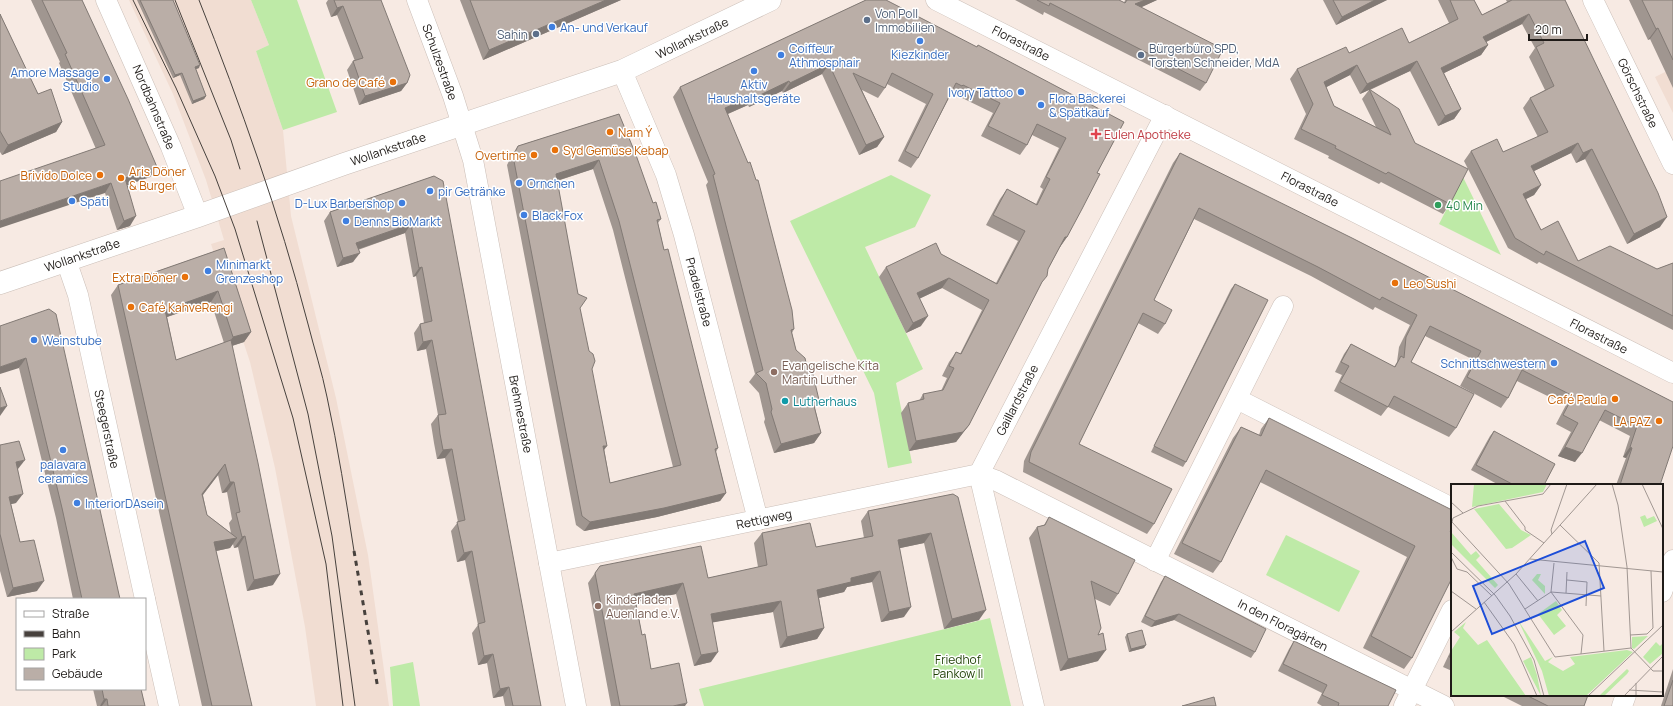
<svg xmlns="http://www.w3.org/2000/svg" width="1673" height="706" viewBox="0 0 1673 706" font-family="Manrope,sans-serif">
  <style>
    .built { fill: #f1ddd2 }
    .green { fill: #beeaa7 }
    .lines { fill: none; stroke-linecap: round; stroke-linejoin: round }
    .minor-casing { stroke: #cbbfb8; stroke-width: 21 }
    .major-casing { stroke: #cbbfb8; stroke-width: 23 }
    .minor { stroke: #fff; stroke-width: 20 }
    .major { stroke: #fff; stroke-width: 22 }
    .tram { stroke: #47413d; stroke-width: 1 }
    .rail { stroke: #47413d; stroke-width: 3; stroke-dasharray: 5 5; stroke-linecap: butt }
    .wall { fill: #a09690; fill-rule: evenodd }
    .shaded-wall { fill: #827a75 }
    .building { fill: #baaea7; stroke: #827a75; fill-rule: evenodd }
    .service-dot { fill: #5c6f8a; stroke: #fff; stroke-width: 1.5 }
    .shop-dot { fill: #3f7fe0; stroke: #fff; stroke-width: 1.5 }
    .food-dot { fill: #e8710a; stroke: #fff; stroke-width: 1.5 }
    .health-dot { fill: #e0444e; stroke: #fff; stroke-width: 1.5 }
    .leisure-dot { fill: #2e9e5b; stroke: #fff; stroke-width: 1.5 }
    .education-dot { fill: #8d6e63; stroke: #fff; stroke-width: 1.5 }
    .culture-dot { fill: #0f9aa8; stroke: #fff; stroke-width: 1.5 }
    .labels { text-anchor: middle; dominant-baseline: central; stroke-width: 3; stroke-linejoin: round; paint-order: stroke }
    .service-label { font-size: 12px; fill: #4e5e75; stroke: #fff; text-anchor: start }
    .shop-label { font-size: 12px; fill: #366cbe; stroke: #fff; text-anchor: start }
    .street-label { font-size: 12px; fill: #1f1b18; stroke: #fff }
    .food-label { font-size: 12px; fill: #c56008; stroke: #fff; text-anchor: end }
    .health-label { font-size: 12px; fill: #be3a42; stroke: #fff; text-anchor: start }
    .leisure-label { font-size: 12px; fill: #27864d; stroke: #fff; text-anchor: start }
    .education-label { font-size: 12px; fill: #785e54; stroke: #fff; text-anchor: start }
    .culture-label { font-size: 12px; fill: #0d838f; stroke: #fff; text-anchor: start }
    .park-label { font-size: 12px; fill: #1d3f03; stroke: #fff }
    .inset-road { fill: none; stroke: #a19792; stroke-width: 1 }
    .view { fill: #1d4ed8; fill-opacity: 0.15; stroke: #1d4ed8; stroke-width: 2 }
    .inset-edge { fill: none; stroke: #1f1b18; stroke-width: 2 }
  </style>
  <rect width="100%" height="100%" fill="#f7eae3"/>
  <g class="built">
    <polygon points="129,0 251,0 269,45 256,51 283,130 291,216 336,398 368,555 389,706 316,706 305,627 275,468 250,362 211,244 224,240 206,180 173,94"/>
    <polygon points="1673,68 1673,113 1655,77"/>
  </g>
  <g class="green">
    <polygon points="251,0 297,0 337,112 283,130 256,51 269,45"/>
    <polygon points="891,175 931,195 915,227 865,247 923,369 896,383 912,463 888,468 874,393 790,221"/>
    <polygon points="1463,177 1501,255 1439,224"/>
    <polygon points="1286,535 1360,571 1339,612 1266,575"/>
    <polygon points="990,618 1011,706 704,706 699,689"/>
    <polygon points="413,662 420,706 393,706 390,667"/>
  </g>
  <g class="lines">
    <defs>
      <g id="minor">
        <polyline points="106,0 171,147 198,216"/>
        <polyline points="417,0 453,96 473,160 576,706"/>
        <polyline points="936,0 1673,373"/>
        <polyline points="1593,0 1673,164"/>
        <polyline points="622,71 666,175 684,235 758,520"/>
        <polyline points="66,260 78,295 145,599"/>
        <polyline points="1237,399 1452,508"/>
        <polyline points="979,474 995,480 1444,706"/>
        <polyline points="1155,561 1283,306"/>
        <polyline points="549,563 979,474"/>
        <polyline points="1662,592 1673,560"/>
        <polyline points="145,599 169,706"/>
        <polyline points="1034,706 979,474 1165,115"/>
        <polyline points="1404,706 1452,610"/>
        <polyline points="1622,706 1626,695"/>
      </g>
      <polyline id="major" points="0,283 198,216 344,164 622,71 770,0"/>
    </defs>
    <use href="#minor" class="minor-casing"/>
    <use href="#major" class="major-casing"/>
    <use href="#minor" class="minor"/>
    <use href="#major" class="major"/>
    <g class="tram">
      <polyline points="133,0 176,88 215,176 235,229 293,418 326,564 343,706"/>
      <polyline points="175,0 231,140 240,169"/>
      <path d="M 199,0 C 241,106 279,213 308,324 C 314,348 322,372 327,397 C 338,448 346,499 354,551"/>
      <polyline points="257,221 308,414 332,536 355,706"/>
    </g>
    <polyline class="rail" points="354,551 378,689"/>
  </g>
  <g class="wall">
    <polygon points="31,0 82,0 157,167 150,177 127,185 130,226 117,230 105,193 96,149 59,63 60,62"/>
    <polygon points="137,0 173,0 199,68 196,69 206,96 204,99 192,104 180,75 173,78"/>
    <polygon points="328,0 381,0 407,83 401,91 359,105 347,70 353,61 355,61 337,15 331,17 326,3"/>
    <polygon points="460,0 621,0 483,60"/>
    <polygon points="866,0 977,47 1124,122 1097,173 1067,237 1060,247 1048,269 1040,286 1038,288 969,425 956,442 909,451 901,413 908,403 919,401 923,394 941,391 947,378 942,376 949,362 956,352 960,354 982,310 942,288 919,299 921,326 906,333 879,277 886,267 941,254 996,283 1018,241 986,225 1000,199 1007,189 1036,204 1043,189 1040,187 1059,148 1032,135 1027,145 1020,155 981,136 993,113 956,95 955,96 951,94 918,158 911,168 898,161 926,104 887,84 885,88 878,98 862,90 884,137 877,147 859,155 822,74 783,93 782,91 749,107 748,105 728,114 794,329 792,333 796,350 816,404 816,405 815,408 821,433 814,443 774,453 764,422 765,419 759,393 749,382 755,374 706,185 708,182 673,97 680,87"/>
    <polygon points="1015,0 1119,0 1124,3 1125,0 1157,0 1141,7 1206,83 1200,91 1044,12 1043,15"/>
    <polygon points="1323,0 1387,0 1336,25"/>
    <path d="M 1438,0 L 1474,0 L 1482,15 L 1507,2 L 1506,0 L 1565,0 L 1660,227 L 1627,244 L 1585,159 L 1576,163 L 1571,153 L 1534,171 L 1541,185 L 1534,195 L 1526,199 L 1541,230 L 1578,261 L 1657,269 L 1673,263 L 1673,330 L 1539,262 L 1537,264 L 1508,248 L 1464,161 L 1471,151 L 1503,152 L 1538,137 L 1523,108 L 1530,98 L 1545,90 L 1529,57 L 1535,48 L 1522,24 L 1486,42 L 1488,45 L 1481,55 L 1444,73 L 1461,109 L 1454,119 L 1438,126 L 1410,71 L 1370,90 L 1415,143 L 1450,204 L 1443,214 L 1381,182 L 1379,184 L 1328,158 L 1329,156 L 1294,139 L 1306,114 L 1290,79 L 1297,69 L 1349,53 L 1409,43 L 1449,23 ZM 1350,75 L 1360,94 L 1369,90 L 1362,99 L 1376,127 L 1334,106 L 1326,87 Z"/>
    <polygon points="1629,0 1673,0 1673,88 1650,39 1648,40"/>
    <polygon points="0,14 38,94 62,122 56,132 2,155 0,152"/>
    <path d="M 619,114 L 653,203 L 661,219 L 658,223 L 664,250 L 718,448 L 716,452 L 726,493 L 720,501 L 657,517 L 584,531 L 576,525 L 507,165 L 512,155 L 518,146 ZM 593,169 L 613,230 L 673,467 L 610,483 L 580,308 L 557,181 Z"/>
    <polygon points="1180,153 1673,402 1660,485 1616,485 1626,458 1623,457 1630,436 1599,420 1575,462 1558,456 1571,432 1556,424 1566,405 1517,381 1508,398 1501,408 1460,386 1474,360 1425,336 1411,362 1456,428 1449,437 1388,407 1381,416 1334,391 1342,375 1335,372 1344,354 1351,344 1394,367 1397,362 1399,347 1410,325 1375,307 1373,310 1311,276 1194,219 1154,300 1165,324 1158,334 1138,323 1079,444 1154,524 1147,534 1023,472 1024,461 1173,163"/>
    <polygon points="434,176 541,706 505,706 503,696 493,698 487,663 478,665 472,633 478,625 465,560 457,562 451,531 458,522 445,458 437,459 434,443 431,424 438,415 426,349 417,351 414,333 420,324 424,323 416,276 413,277 405,233 358,250 353,262 337,267 324,221 330,212"/>
    <path d="M 224,248 L 251,332 L 244,342 L 232,346 L 273,585 L 247,591 L 238,547 L 234,548 L 233,544 L 230,548 L 216,551 L 252,706 L 202,706 L 111,295 L 118,285 ZM 211,302 L 224,343 L 176,360 L 167,317 ZM 218,475 L 222,493 L 227,492 L 232,519 L 229,523 L 231,533 L 207,515 L 203,495 Z"/>
    <polygon points="1235,284 1186,462 1183,467 1151,452 1231,289"/>
    <polygon points="49,309 120,599 73,599 56,518 19,368"/>
    <polygon points="1269,418 1450,532 1412,658 1404,669 1363,648 1407,557 1260,482 1221,562 1213,573 1174,554 1233,438 1241,427 1259,435 1261,429"/>
    <polygon points="1494,431 1544,485 1499,485 1471,470 1490,436"/>
    <polygon points="0,445 18,469 18,470 16,503 11,504 20,542 37,591 7,597 0,571"/>
    <polygon points="953,494 979,620 944,629 924,543 900,548 904,617 881,622 872,582 847,587 844,592 819,598 824,628 817,639 780,648 773,612 713,622 711,662 694,666 676,594 636,602 642,635 651,669 685,706 611,706 588,583 600,566 708,578 758,567 754,543 762,533 816,547 864,538 861,521 868,511"/>
    <polygon points="1049,517 1118,594 1110,606 1095,599 1098,635 1098,661 1060,671 1029,538 1037,527 1044,525"/>
    <polygon points="1165,576 1255,652 1251,658 1174,620 1151,627 1141,622 1161,582"/>
    <polygon points="1127,634 1144,648 1129,652 1125,637"/>
    <polygon points="1294,641 1388,706 1322,706 1317,703 1322,693 1278,671 1289,649"/>
    <polygon points="1452,648 1452,671 1443,667"/>
    <polygon points="1673,669 1673,706 1661,706"/>
    <polygon points="93,689 141,689 145,706 97,706"/>
    <polygon points="1500,695 1588,695 1584,706 1522,706"/>
  </g>
  <g class="shaded-wall">
    <polygon points="606,0 621,0 483,60 489,50"/>
    <polygon points="1145,0 1157,0 1129,13 1135,4"/>
    <polygon points="1375,0 1387,0 1336,25 1342,17"/>
    <polygon points="343,6 337,15 331,17 337,8"/>
    <polygon points="1529,14 1522,24 1476,47 1483,37"/>
    <polygon points="1658,28 1650,39 1648,40 1656,29"/>
    <polygon points="1488,45 1481,55 1434,78 1441,68"/>
    <polygon points="1417,61 1410,71 1360,94 1367,84"/>
    <polygon points="829,64 822,74 783,93 790,83"/>
    <polygon points="200,65 199,68 193,70 195,67"/>
    <polygon points="1357,65 1350,75 1317,92 1324,82"/>
    <polygon points="182,73 180,75 173,78 175,75"/>
    <polygon points="789,81 782,91 749,107 756,97"/>
    <polygon points="407,83 401,91 359,105 365,96"/>
    <polygon points="755,95 748,105 718,118 725,108"/>
    <polygon points="206,96 204,99 192,104 193,101"/>
    <polygon points="1461,109 1454,119 1438,126 1445,116"/>
    <polygon points="62,122 56,132 2,155 8,145"/>
    <polygon points="884,137 877,147 859,155 866,145"/>
    <polygon points="1578,143 1571,153 1524,176 1531,166"/>
    <polygon points="1592,149 1585,159 1576,163 1583,153"/>
    <polygon points="599,160 593,169 550,183 556,174"/>
    <polygon points="157,167 150,177 119,188 125,178"/>
    <polygon points="111,183 105,193 0,228 0,221"/>
    <polygon points="1541,185 1534,195 1516,204 1523,194"/>
    <polygon points="136,216 130,226 117,230 124,221"/>
    <polygon points="1667,217 1660,227 1627,244 1634,234"/>
    <polygon points="411,224 405,233 350,252 356,243"/>
    <polygon points="1065,237 1067,237 1060,247 1058,247"/>
    <polygon points="360,253 353,262 337,267 343,258"/>
    <polygon points="422,267 416,276 413,277 419,268"/>
    <polygon points="949,278 942,288 910,303 917,293"/>
    <polygon points="218,291 211,302 158,320 165,310"/>
    <polygon points="928,316 921,326 906,333 913,323"/>
    <polygon points="251,332 244,342 225,348 233,337"/>
    <polygon points="432,340 426,349 417,351 423,342"/>
    <polygon points="26,358 19,368 0,374 0,367"/>
    <polygon points="7,406 0,416 0,408"/>
    <polygon points="969,425 956,442 909,451 916,441"/>
    <polygon points="821,433 814,443 774,453 781,444"/>
    <polygon points="603,446 607,446 601,454"/>
    <polygon points="1565,447 1582,453 1575,462 1558,456"/>
    <polygon points="1630,447 1632,448 1626,458 1623,457"/>
    <polygon points="452,449 445,458 437,459 443,450"/>
    <polygon points="25,460 18,469 9,472 16,462"/>
    <polygon points="225,464 218,475 195,505 202,494"/>
    <polygon points="230,482 234,482 227,492 222,493"/>
    <polygon points="726,493 720,501 657,517 584,531 590,522"/>
    <polygon points="23,494 16,503 2,506 9,497"/>
    <polygon points="931,533 924,543 891,550 898,540"/>
    <polygon points="245,536 238,547 234,548 242,537"/>
    <polygon points="237,538 230,548 207,553 214,542"/>
    <polygon points="472,551 465,560 457,562 464,553"/>
    <polygon points="880,571 872,582 847,587 844,592 810,600 817,590 851,578"/>
    <polygon points="280,574 273,585 247,591 254,580"/>
    <polygon points="44,581 37,591 7,597 13,588"/>
    <polygon points="683,583 676,594 627,604 634,594"/>
    <polygon points="781,601 773,612 704,624 711,614"/>
    <polygon points="911,607 904,617 881,622 889,612"/>
    <polygon points="986,610 979,620 944,629 952,619"/>
    <polygon points="1179,614 1174,620 1151,627 1155,621"/>
    <polygon points="824,628 817,639 780,648 787,637"/>
    <polygon points="1146,645 1144,648 1129,652 1131,649"/>
    <polygon points="1106,650 1098,661 1060,671 1068,659"/>
    <polygon points="718,652 711,662 694,666 701,655"/>
    <polygon points="493,654 487,663 478,665 484,656"/>
    <polygon points="509,687 503,696 493,698 500,689"/>
    <polygon points="104,699 107,699 102,706 100,706"/>
    <polygon points="687,703 685,706 673,706"/>
  </g>
  <g class="building">
    <polygon points="42,0 82,0 128,99 157,167 125,178 136,216 124,221 111,183 0,221 0,181 105,145 65,54 67,53"/>
    <polygon points="140,0 173,0 200,65 195,67 206,96 193,101 182,73 175,75"/>
    <polygon points="334,0 381,0 410,75 407,83 365,96 353,61 363,58 343,6 337,8"/>
    <polygon points="470,0 606,0 489,50"/>
    <polygon points="866,0 886,0 977,47 978,45 1124,122 1097,173 1100,174 1082,209 1067,237 1065,237 1048,269 1047,276 1042,282 969,425 963,432 916,441 908,403 924,399 923,394 943,390 954,368 949,366 956,352 961,354 989,300 949,278 917,293 928,316 913,323 886,267 936,243 941,254 997,284 1025,231 993,215 1007,189 1037,205 1050,179 1046,177 1066,138 1037,124 1027,145 988,126 1000,103 963,85 962,86 956,83 918,158 905,151 933,94 892,73 885,88 853,73 884,137 866,145 829,64 790,83 789,81 756,97 755,95 725,108 748,163 750,162 756,180 758,180 792,310 794,329 791,330 796,350 805,358 807,367 811,366 819,400 815,401 816,405 814,406 821,433 781,444 771,412 772,409 766,383 756,373 763,370 713,175 715,174 680,87"/>
    <polygon points="1037,0 1119,0 1125,3 1127,0 1145,0 1135,4 1223,49 1206,83 1050,3 1049,6"/>
    <polygon points="1333,0 1375,0 1342,17"/>
    <polygon points="1450,0 1474,0 1482,15 1512,0 1565,0 1658,193 1667,217 1634,234 1592,149 1583,153 1578,143 1531,166 1541,185 1523,194 1541,230 1558,221 1578,261 1610,246 1657,269 1673,263 1673,316 1546,251 1544,255 1515,238 1471,151 1497,139 1503,152 1548,132 1530,98 1554,86 1536,47 1544,43 1529,14 1483,37 1488,45 1441,68 1461,109 1445,116 1417,61 1367,84 1357,65 1324,82 1334,106 1391,135 1369,89 1399,109 1415,143 1468,169 1450,204 1388,172 1386,174 1335,148 1336,146 1301,129 1313,104 1297,69 1346,47 1349,53 1402,28 1409,43 1458,19"/>
    <polygon points="1642,0 1673,0 1673,60 1658,28 1656,29"/>
    <polygon points="0,14 38,94 51,89 62,122 8,145 0,131"/>
    <path d="M 619,114 L 636,155 L 653,203 L 656,202 L 661,219 L 657,220 L 664,250 L 668,249 L 718,448 L 715,449 L 726,493 L 664,508 L 590,522 L 582,516 L 513,156 L 518,146 ZM 599,160 L 619,221 L 681,465 L 610,483 L 603,446 L 607,446 L 592,369 L 595,361 L 593,354 L 589,351 L 580,308 L 587,298 L 578,294 L 556,174 Z"/>
    <polygon points="1180,153 1352,238 1673,402 1673,446 1660,485 1620,485 1632,448 1630,447 1637,426 1605,410 1582,453 1565,447 1578,423 1563,415 1573,396 1522,370 1508,398 1467,377 1481,351 1430,326 1411,362 1474,394 1456,428 1394,396 1388,407 1340,382 1349,366 1341,362 1351,344 1395,367 1401,356 1404,358 1406,337 1417,315 1382,297 1380,300 1318,267 1199,208 1154,300 1172,310 1165,324 1143,313 1079,444 1172,489 1154,524 1029,462 1031,452"/>
    <polygon points="434,176 443,181 541,706 513,706 509,687 500,689 493,654 484,656 478,624 485,622 472,551 464,553 457,522 465,520 452,449 443,450 440,434 438,415 446,414 432,340 423,342 420,324 432,321 422,267 419,268 411,224 356,243 360,253 343,258 330,212"/>
    <polygon points="224,248 251,332 233,337 218,291 165,310 176,360 231,340 258,463 280,574 254,580 245,536 242,537 236,513 240,512 234,482 230,482 225,464 202,494 207,515 237,538 214,542 252,706 212,706 118,285"/>
    <polygon points="1235,284 1268,300 1186,462 1154,446"/>
    <polygon points="49,309 56,314 120,599 82,599 62,508 26,358 0,367 0,326"/>
    <polygon points="0,387 7,406 0,408"/>
    <polygon points="1269,418 1452,510 1452,529 1450,532 1452,533 1452,578 1412,658 1371,636 1415,546 1266,470 1221,562 1182,543 1241,427 1261,436"/>
    <polygon points="1494,431 1555,464 1544,485 1514,485 1476,465"/>
    <polygon points="19,441 25,460 16,462 23,494 9,497 20,542 34,540 44,581 13,588 0,534 0,445"/>
    <polygon points="953,494 958,497 986,610 952,619 931,533 898,540 911,607 889,612 880,571 851,578 851,582 817,590 824,628 787,637 781,601 711,614 718,652 701,655 683,583 634,594 642,635 645,634 651,669 679,663 687,703 673,706 620,706 595,573 600,566 701,546 708,578 767,565 762,533 810,523 816,547 873,536 868,511"/>
    <polygon points="1049,517 1135,560 1118,594 1091,581 1101,628 1098,635 1103,633 1106,650 1068,659 1037,527 1045,525"/>
    <polygon points="1165,576 1266,629 1255,652 1179,614 1155,621 1145,616"/>
    <polygon points="1142,630 1146,645 1131,649 1127,634"/>
    <polygon points="1294,641 1396,690 1388,706 1338,706 1339,703 1322,695 1327,685 1283,664"/>
    <polygon points="1452,652 1452,658 1449,657"/>
    <polygon points="1673,680 1673,706 1664,706"/>
    <polygon points="102,689 141,689 145,706 108,706 107,699 104,699"/>
    <polygon points="1526,695 1588,695 1584,706 1548,706"/>
    <polygon points="1214,697 1216,706 1182,706"/>
  </g>
  <g class="service-dot">
    <circle cx="867" cy="20" r="4"/>
    <circle cx="536" cy="34" r="4"/>
    <circle cx="1141" cy="55" r="4"/>
  </g>
  <g class="shop-dot">
    <circle cx="552" cy="27" r="4"/>
    <circle cx="920" cy="41" r="4"/>
    <circle cx="781" cy="55" r="4"/>
    <circle cx="754" cy="71" r="4"/>
    <circle cx="107" cy="79" r="4"/>
    <circle cx="1021" cy="92" r="4"/>
    <circle cx="1041" cy="105" r="4"/>
    <circle cx="519" cy="183" r="4"/>
    <circle cx="430" cy="191" r="4"/>
    <circle cx="72" cy="201" r="4"/>
    <circle cx="402" cy="203" r="4"/>
    <circle cx="524" cy="215" r="4"/>
    <circle cx="346" cy="221" r="4"/>
    <circle cx="208" cy="271" r="4"/>
    <circle cx="34" cy="340" r="4"/>
    <circle cx="1554" cy="363" r="4"/>
    <circle cx="63" cy="450" r="4"/>
    <circle cx="77" cy="503" r="4"/>
  </g>
  <g class="food-dot">
    <circle cx="393" cy="82" r="4"/>
    <circle cx="610" cy="132" r="4"/>
    <circle cx="555" cy="150" r="4"/>
    <circle cx="534" cy="155" r="4"/>
    <circle cx="100" cy="175" r="4"/>
    <circle cx="121" cy="178" r="4"/>
    <circle cx="185" cy="277" r="4"/>
    <circle cx="1395" cy="283" r="4"/>
    <circle cx="131" cy="307" r="4"/>
    <circle cx="1615" cy="399" r="4"/>
    <circle cx="1659" cy="421" r="4"/>
  </g>
  <path class="health-dot" d="M1094 128h4v4h4v4h-4v4h-4v-4h-4v-4h4z"/>
  <circle class="leisure-dot" cx="1438" cy="205" r="4"/>
  <g class="education-dot">
    <circle cx="774" cy="372" r="4"/>
    <circle cx="598" cy="606" r="4"/>
  </g>
  <circle class="culture-dot" cx="785" cy="401" r="4"/>
  <g class="labels">
    <g class="service-label">
      <text x="875" y="13">Von Poll<tspan x="875" dy="14">Immobilien</tspan></text>
      <text x="528" y="34" text-anchor="end">Sahin</text>
      <text x="1149" y="48">Bürgerbüro SPD,<tspan x="1149" dy="14">Torsten Schneider, MdA</tspan></text>
    </g>
    <g class="shop-label">
      <text x="560" y="27">An- und Verkauf</text>
      <text x="789" y="48">Coiffeur<tspan x="789" dy="14">Athmosphair</tspan></text>
      <text x="920" y="54" text-anchor="middle">Kiezkinder</text>
      <text x="99" y="72" text-anchor="end">Amore Massage<tspan x="99" dy="14">Studio</tspan></text>
      <text x="754" y="84" text-anchor="middle">Aktiv<tspan x="754" dy="14">Haushaltsgeräte</tspan></text>
      <text x="1013" y="92" text-anchor="end">Ivory Tattoo</text>
      <text x="1049" y="98">Flora Bäckerei<tspan x="1049" dy="14">&amp; Spätkauf</tspan></text>
      <text x="527" y="183">Ornchen</text>
      <text x="438" y="191">pir Getränke</text>
      <text x="80" y="201">Späti</text>
      <text x="394" y="203" text-anchor="end">D-Lux Barbershop</text>
      <text x="532" y="215">Black Fox</text>
      <text x="354" y="221">Denns BioMarkt</text>
      <text x="216" y="264">Minimarkt<tspan x="216" dy="14">Grenzeshop</tspan></text>
      <text x="42" y="340">Weinstube</text>
      <text x="1546" y="363" text-anchor="end">Schnittschwestern</text>
      <text x="63" y="464" text-anchor="middle">palavara<tspan x="63" dy="14">ceramics</tspan></text>
      <text x="85" y="503">InteriorDAsein</text>
    </g>
    <g class="street-label">
      <text transform="translate(692 38) rotate(-26)">Wollankstraße</text>
      <text transform="translate(1021 43) rotate(27)">Florastraße</text>
      <text transform="translate(440 62) rotate(70)">Schulzestraße</text>
      <text transform="translate(1638 93) rotate(64)">Görschstraße</text>
      <text transform="translate(154 107) rotate(67)">Nordbahnstraße</text>
      <text transform="translate(388 149) rotate(-19)">Wollankstraße</text>
      <text transform="translate(1310 189) rotate(27)">Florastraße</text>
      <text transform="translate(82 255) rotate(-19)">Wollankstraße</text>
      <text transform="translate(699 292) rotate(75)">Pradelstraße</text>
      <text transform="translate(1599 336) rotate(27)">Florastraße</text>
      <text transform="translate(1017 400) rotate(-63)">Gaillardstraße</text>
      <text transform="translate(521 414) rotate(79)">Brehmestraße</text>
      <text transform="translate(107 429) rotate(78)">Steegerstraße</text>
      <text transform="translate(764 519) rotate(-12)">Rettigweg</text>
      <text transform="translate(1283 625) rotate(27)">In den Floragärten</text>
    </g>
    <g class="food-label">
      <text x="385" y="82">Grano de Café</text>
      <text x="618" y="132" text-anchor="start">Nam Ý</text>
      <text x="563" y="150" text-anchor="start">Syd Gemüse Kebap</text>
      <text x="526" y="155">Overtime</text>
      <text x="129" y="171" text-anchor="start">Aris Döner<tspan x="129" dy="14">&amp; Burger</tspan></text>
      <text x="92" y="175">Brivido Dolce</text>
      <text x="177" y="277">Extra Döner</text>
      <text x="1403" y="283" text-anchor="start">Leo Sushi</text>
      <text x="139" y="307" text-anchor="start">Café KahveRengi</text>
      <text x="1607" y="399">Café Paula</text>
      <text x="1651" y="421">LA PAZ</text>
    </g>
    <g class="health-label">
      <text x="1104" y="134">Eulen Apotheke</text>
    </g>
    <g class="leisure-label">
      <text x="1446" y="205">40 Min</text>
    </g>
    <g class="education-label">
      <text x="782" y="365">Evangelische Kita<tspan x="782" dy="14">Martin Luther</tspan></text>
      <text x="606" y="599">Kinderladen<tspan x="606" dy="14">Auenland e.V.</tspan></text>
    </g>
    <g class="culture-label">
      <text x="793" y="401">Lutherhaus</text>
    </g>
    <g class="park-label">
      <text x="958" y="659">Friedhof<tspan x="958" dy="14">Pankow II</tspan></text>
    </g>
  </g>
  <g transform="translate(1451 484)">
    <rect width="212" height="212" fill="#f7eae3"/>
    <path d="M 23,0 L 96,0 L 92,8 L 21,23 ZM 48,20 L 70,46 L 80,51 L 61,64 L 55,65 L 23,25 ZM 194,31 L 196,35 L 203,32 L 206,37 L 193,43 L 189,33 ZM 0,48 L 20,71 L 25,67 L 29,72 L 25,76 L 47,101 L 44,104 L 0,60 ZM 86,90 L 90,90 L 87,96 L 94,102 L 94,110 L 81,96 ZM 105,117 L 111,126 L 106,131 L 115,142 L 103,151 L 87,130 ZM 67,136 L 94,177 L 102,173 L 97,178 L 112,187 L 124,180 L 119,173 L 176,166 L 182,168 L 135,212 L 98,212 L 91,187 ZM 15,138 L 12,144 L 27,161 L 36,156 L 75,212 L 0,212 L 0,167 L 9,153 L 3,148 ZM 197,152 L 183,165 L 181,164 L 181,153 ZM 205,158 L 209,162 L 212,159 L 212,169 L 199,180 L 192,173 ZM 80,173 L 86,191 L 90,212 L 72,177 ZM 176,185 L 178,187 L 176,190 L 153,212 L 148,212 Z" fill="#beeaa7"/>
    <path class="inset-road" d="M 100,0 L 92,10 L 27,22 L 2,34 L 1,38 L 58,100 L 104,173 L 180,164M 161,0 L 167,21 L 176,83 L 180,164M 191,0 L 212,45M 54,17 L 74,43 L 74,46 L 93,59M 0,18 L 12,29M 109,41 L 148,79 L 153,167M 101,50 L 100,46 L 116,0M 0,68 L 44,111 L 59,132 L 83,176 L 93,212M 0,73 L 6,85M 79,75 L 212,88M 103,79 L 100,108 L 132,151 L 130,170M 6,85 L 16,88 L 41,112M 65,90 L 87,117M 116,96 L 136,98 L 135,122M 0,107 L 25,125M 100,108 L 150,112M 115,109 L 116,88M 33,118 L 63,160 L 86,212M 74,125 L 100,108M 0,148 L 65,90 L 146,0M 179,151 L 196,150 L 202,144 L 200,87M 180,164 L 202,187 L 212,187M 178,206 L 212,208M 137,212 L 212,141M 173,212 L 212,172M 185,212 L 185,199"/>
    <path class="view" d="M 134,57 L 153,104 L 41,150 L 22,102 Z"/>
    <rect width="212" height="212" class="inset-edge"/>
  </g>
  <rect x="16" y="598" width="130" height="92" fill="#ffffff" stroke="#a5a4a3"/>
  <rect x="24" y="611" width="20" height="6" fill="#ffffff" stroke="#a5a4a3"/>
  <text x="52" y="618" font-size="12" fill="#1f1b18">Straße</text>
  <rect x="24" y="631" width="20" height="6" fill="#47413d" stroke="#a5a4a3"/>
  <text x="52" y="638" font-size="12" fill="#1f1b18">Bahn</text>
  <rect x="24" y="648" width="20" height="12" fill="#beeaa7" stroke="#a5a4a3"/>
  <text x="52" y="658" font-size="12" fill="#1f1b18">Park</text>
  <rect x="24" y="668" width="20" height="12" fill="#baaea7" stroke="#a5a4a3"/>
  <text x="52" y="678" font-size="12" fill="#1f1b18">Gebäude</text>
  <path d="M1529 34v6h58v-6" fill="none" stroke="#1f1b18" stroke-width="2"/>
  <text x="1535" y="34" font-size="12" fill="#1f1b18" stroke="#ffffff" stroke-width="3" paint-order="stroke">20 m</text>
</svg>
